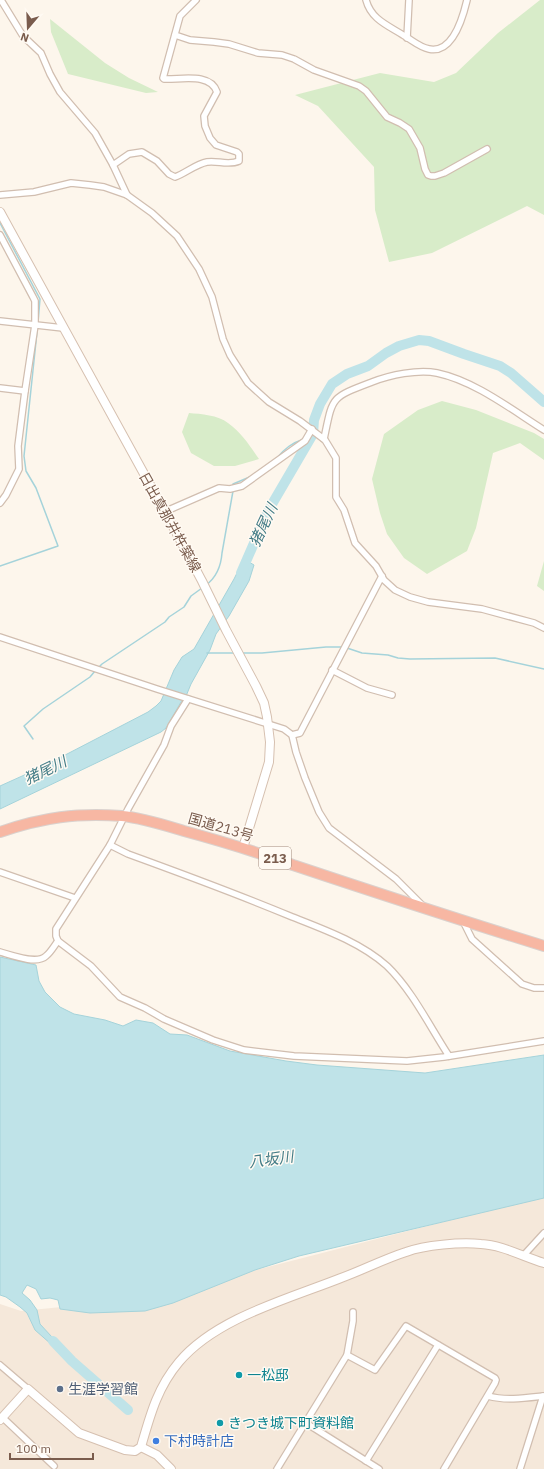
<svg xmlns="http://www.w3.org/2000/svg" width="544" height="1469" viewBox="0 0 544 1469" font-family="'IBM Plex Sans','Noto Sans JP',sans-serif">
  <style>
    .residential { fill: #f5e8da }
    .green { fill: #d8ecc9 }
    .water { fill: #bfe3e8; stroke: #a5d3da }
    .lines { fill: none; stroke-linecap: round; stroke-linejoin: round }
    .stream { stroke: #a5d3da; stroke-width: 1.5 }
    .river { stroke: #bfe3e8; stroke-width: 10 }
    .street-casing { stroke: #d1beb0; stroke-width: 8 }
    .secondary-casing { stroke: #d6c0b0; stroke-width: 10 }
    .highway-casing { stroke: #dad1cd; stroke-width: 12 }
    .street { stroke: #fff; stroke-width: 5.5 }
    .secondary { stroke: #fff; stroke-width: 8 }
    .highway { stroke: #f7b7a3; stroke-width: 10 }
    .culture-dot { fill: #0f9aa8; stroke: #fffaf3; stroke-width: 1.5 }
    .service-dot { fill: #5c6f8a; stroke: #fffaf3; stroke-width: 1.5 }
    .shop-dot { fill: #3f7fe0; stroke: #fffaf3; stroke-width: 1.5 }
    .labels { text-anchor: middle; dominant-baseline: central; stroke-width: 3; stroke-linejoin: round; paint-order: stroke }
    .shield { fill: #fffaf3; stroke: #a28b7f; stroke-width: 1 }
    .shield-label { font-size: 13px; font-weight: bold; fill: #7a5c4d }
    .street-label { font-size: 14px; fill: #7a5c4d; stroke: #fffaf3 }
    .culture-label { font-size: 14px; fill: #0d838f; stroke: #fffaf3; text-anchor: start }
    .service-label { font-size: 14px; fill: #4e5e75; stroke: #fffaf3; text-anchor: start }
    .shop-label { font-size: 14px; fill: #366cbe; stroke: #fffaf3; text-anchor: start }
    .water-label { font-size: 15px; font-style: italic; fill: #437c86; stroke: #fffaf3 }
  </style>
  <rect width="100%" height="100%" fill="#fdf6ec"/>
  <polygon class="residential" points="544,1196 544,1469 0,1469 0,1304 21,1311 143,1299"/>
  <g class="green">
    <polygon points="540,0 544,0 544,215 527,206 432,253 389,262 375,210 374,167 318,106 295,95 380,73 434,82 456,73 498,33"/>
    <polygon points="50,19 105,63 129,78 158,92 146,93 68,74 51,32"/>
    <polygon points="442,401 476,410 534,433 544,439 544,460 520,443 493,453 476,528 467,551 427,574 404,558 387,534 380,513 372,479 384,434 418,410"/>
    <path d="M 189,413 C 201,414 218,415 228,423 C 241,432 250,446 259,459 L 235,466 L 214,466 L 191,453 L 182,432 Z"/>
    <polygon points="544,561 544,591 537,586"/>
  </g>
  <g class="water">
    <polygon points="244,559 254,565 249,581 229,616 216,634 210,650 191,684 184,701 181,702 166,728 161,732 0,809 0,786 42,767 148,712 156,706 161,701 174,670 182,657 194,649 234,579"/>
    <polygon points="0,957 36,965 39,981 45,992 60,1007 74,1014 105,1020 123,1026 136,1020 153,1023 170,1034 187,1035 230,1051 286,1061 317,1065 425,1073 544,1055 544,1198 299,1256 255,1270 173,1303 145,1311 90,1313 60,1309 58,1300 50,1298 41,1299 36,1289 27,1285 22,1293 30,1300 37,1310 40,1324 63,1349 60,1352 35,1330 27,1313 20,1307 6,1297 0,1295"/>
  </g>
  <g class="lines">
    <g class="stream">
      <polyline points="0,223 40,299 38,323"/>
      <path d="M 277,458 C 285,448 292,443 304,439"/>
      <polyline points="233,487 233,484 252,476"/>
      <polyline points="0,566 58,546 36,488 26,471 24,456 37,332"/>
      <path d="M 206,585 C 217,577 221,566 222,553 L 233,491"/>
      <polyline points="347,648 362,653 388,655 398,658 410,659 495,658 544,669"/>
      <polyline points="207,653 236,653"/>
      <polyline points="241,653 262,653 326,647 343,647"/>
      <polyline points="98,668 102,664 165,622 169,617 184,607 191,596 202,588"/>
      <polyline points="33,739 24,726 43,709 90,677 95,671"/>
    </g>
    <g class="river">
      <polyline points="241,573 268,511 313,434 314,420 320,404 332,384 347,374 368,366 386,353 399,346 419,340 429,341 464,354 500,366 511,373 544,402"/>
      <polyline points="53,1341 72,1361 128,1410"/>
    </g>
    <defs>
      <g id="street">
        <polyline points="1,0 23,36 41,53 50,74 60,92 95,133 113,165 127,195"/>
        <path d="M 366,0 C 371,19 387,25 403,35 C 412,40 419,47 429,49 C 453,54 463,17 467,0"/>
        <polyline points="175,35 190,40 214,42 229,44 258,53 282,55 294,59 314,70 359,86 366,91 387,117 400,123 409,129 420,148 425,169 428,175 431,176 435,176 444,173 487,149"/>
        <polyline points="407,38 409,0"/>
        <path d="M 113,165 L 129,154 L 142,152 L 157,161 L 169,174 L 175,177 C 186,173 196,164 207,162 C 217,160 228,166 239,161 L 239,154 L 237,152 L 216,145 L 210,138 L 205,126 L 204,116 L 217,92 C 210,72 180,80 164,79 L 163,78 L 180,16 L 196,0"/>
        <polyline points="0,195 34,192 71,183 90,185 104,187 127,195 152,213 177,236 199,269 212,297 223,339 230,355 248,383 269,402 300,421 325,440 336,458 336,497 344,510 355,543 376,566 384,580 395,590 410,597 428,602 482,609 534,623 544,628"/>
        <polyline points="0,235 33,297 35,301 35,325 25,391 18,446 19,469 6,495 0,503"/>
        <polyline points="0,321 63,328"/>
        <polyline points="0,388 25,391"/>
        <path d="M 324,439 C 333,396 330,398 372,382 C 390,375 418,369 437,373 C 475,381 512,410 544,430"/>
        <polyline points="164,512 219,488 230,489 242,486 305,441 312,429"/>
        <polyline points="0,637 157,689 284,729 292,735 296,752 305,778 319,812 329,828 396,879 422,905"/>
        <polyline points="332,670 367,688 392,695"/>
        <polyline points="188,699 171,726 164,745 128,809 110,845 56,929 56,936 58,941 91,966 120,997 145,1008 164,1019 213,1040 244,1050 294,1056 407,1061 444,1057 544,1041"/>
        <polyline points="292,735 300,733 382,576"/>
        <path d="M 110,845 L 128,854 C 183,874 237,894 290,916 C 323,929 360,942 387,966 C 412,990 430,1027 449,1056"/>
        <polyline points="0,872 75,898"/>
        <polyline points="463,921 472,939 522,984 534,988 544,988"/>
        <path d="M 0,952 C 11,955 37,965 46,956 C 51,952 54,946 58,941"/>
        <polyline points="523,1256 544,1233"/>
        <polyline points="347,1355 375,1370 406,1326 495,1378 496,1380 495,1383 444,1469"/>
        <polyline points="0,1365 28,1389"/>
        <path d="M 488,1396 C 506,1401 526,1398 544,1396"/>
        <polyline points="2,1417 54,1466"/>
        <polyline points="306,1423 379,1469"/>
        <polyline points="366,1461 438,1345"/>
        <polyline points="277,1469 347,1355 353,1321 353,1312"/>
        <polyline points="520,1469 543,1396"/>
      </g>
      <g id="secondary">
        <polyline points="0,212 176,532 202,581 226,630 256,686 264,703 267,717 270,742 269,762 243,848"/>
        <path d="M 0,1420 L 28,1389 L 79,1433 L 125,1450 L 135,1451 L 141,1447 C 150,1416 157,1388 179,1362 C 216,1318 288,1299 341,1278 C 363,1270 384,1259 406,1252 C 425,1245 460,1242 481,1244 C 502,1245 524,1257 544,1263"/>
        <polyline points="141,1447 157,1455 171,1469"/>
      </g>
      <path id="highway" d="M 0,832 C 44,817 76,813 122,816 C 143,818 164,825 184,831 C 221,841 257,852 293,865 C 377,893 460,920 544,946"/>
    </defs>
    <use href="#street" class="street-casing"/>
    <use href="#secondary" class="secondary-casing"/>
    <use href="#highway" class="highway-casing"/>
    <use href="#street" class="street"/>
    <use href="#secondary" class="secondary"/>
    <use href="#highway" class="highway"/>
  </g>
  <g class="culture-dot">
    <circle cx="239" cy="1375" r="4"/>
    <circle cx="220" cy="1423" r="4"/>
  </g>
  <circle class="service-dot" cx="60" cy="1389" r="4"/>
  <circle class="shop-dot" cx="156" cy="1441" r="4"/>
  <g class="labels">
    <rect class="shield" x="259" y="847" width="32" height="22" rx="3"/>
    <g class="shield-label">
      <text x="275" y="858">213</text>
    </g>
    <g class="street-label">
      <text transform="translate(170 522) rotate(61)">日出真那井杵築線</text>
      <text transform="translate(221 827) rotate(16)">国道213号</text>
    </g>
    <g class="culture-label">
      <text x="247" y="1375">一松邸</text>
      <text x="228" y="1423">きつき城下町資料館</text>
    </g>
    <g class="service-label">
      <text x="68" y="1389">生涯学習館</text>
    </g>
    <g class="shop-label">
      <text x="164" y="1441">下村時計店</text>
    </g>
    <g class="water-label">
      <text transform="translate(263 525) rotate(-65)">猪尾川</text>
      <text transform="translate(45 770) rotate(-26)">猪尾川</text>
      <text transform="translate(271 1159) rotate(-8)">八坂川</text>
    </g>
  </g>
  <g transform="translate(28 28) rotate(199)" stroke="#fffaf3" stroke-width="3" paint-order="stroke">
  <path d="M0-3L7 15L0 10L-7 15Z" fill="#7a5c4d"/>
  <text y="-6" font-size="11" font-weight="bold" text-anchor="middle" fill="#7a5c4d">N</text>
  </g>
  <path d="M10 1453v6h83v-6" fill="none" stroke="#7a5c4d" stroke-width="2"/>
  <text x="16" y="1453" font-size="12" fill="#7a5c4d" stroke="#fffaf3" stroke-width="3" paint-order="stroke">100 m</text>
</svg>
